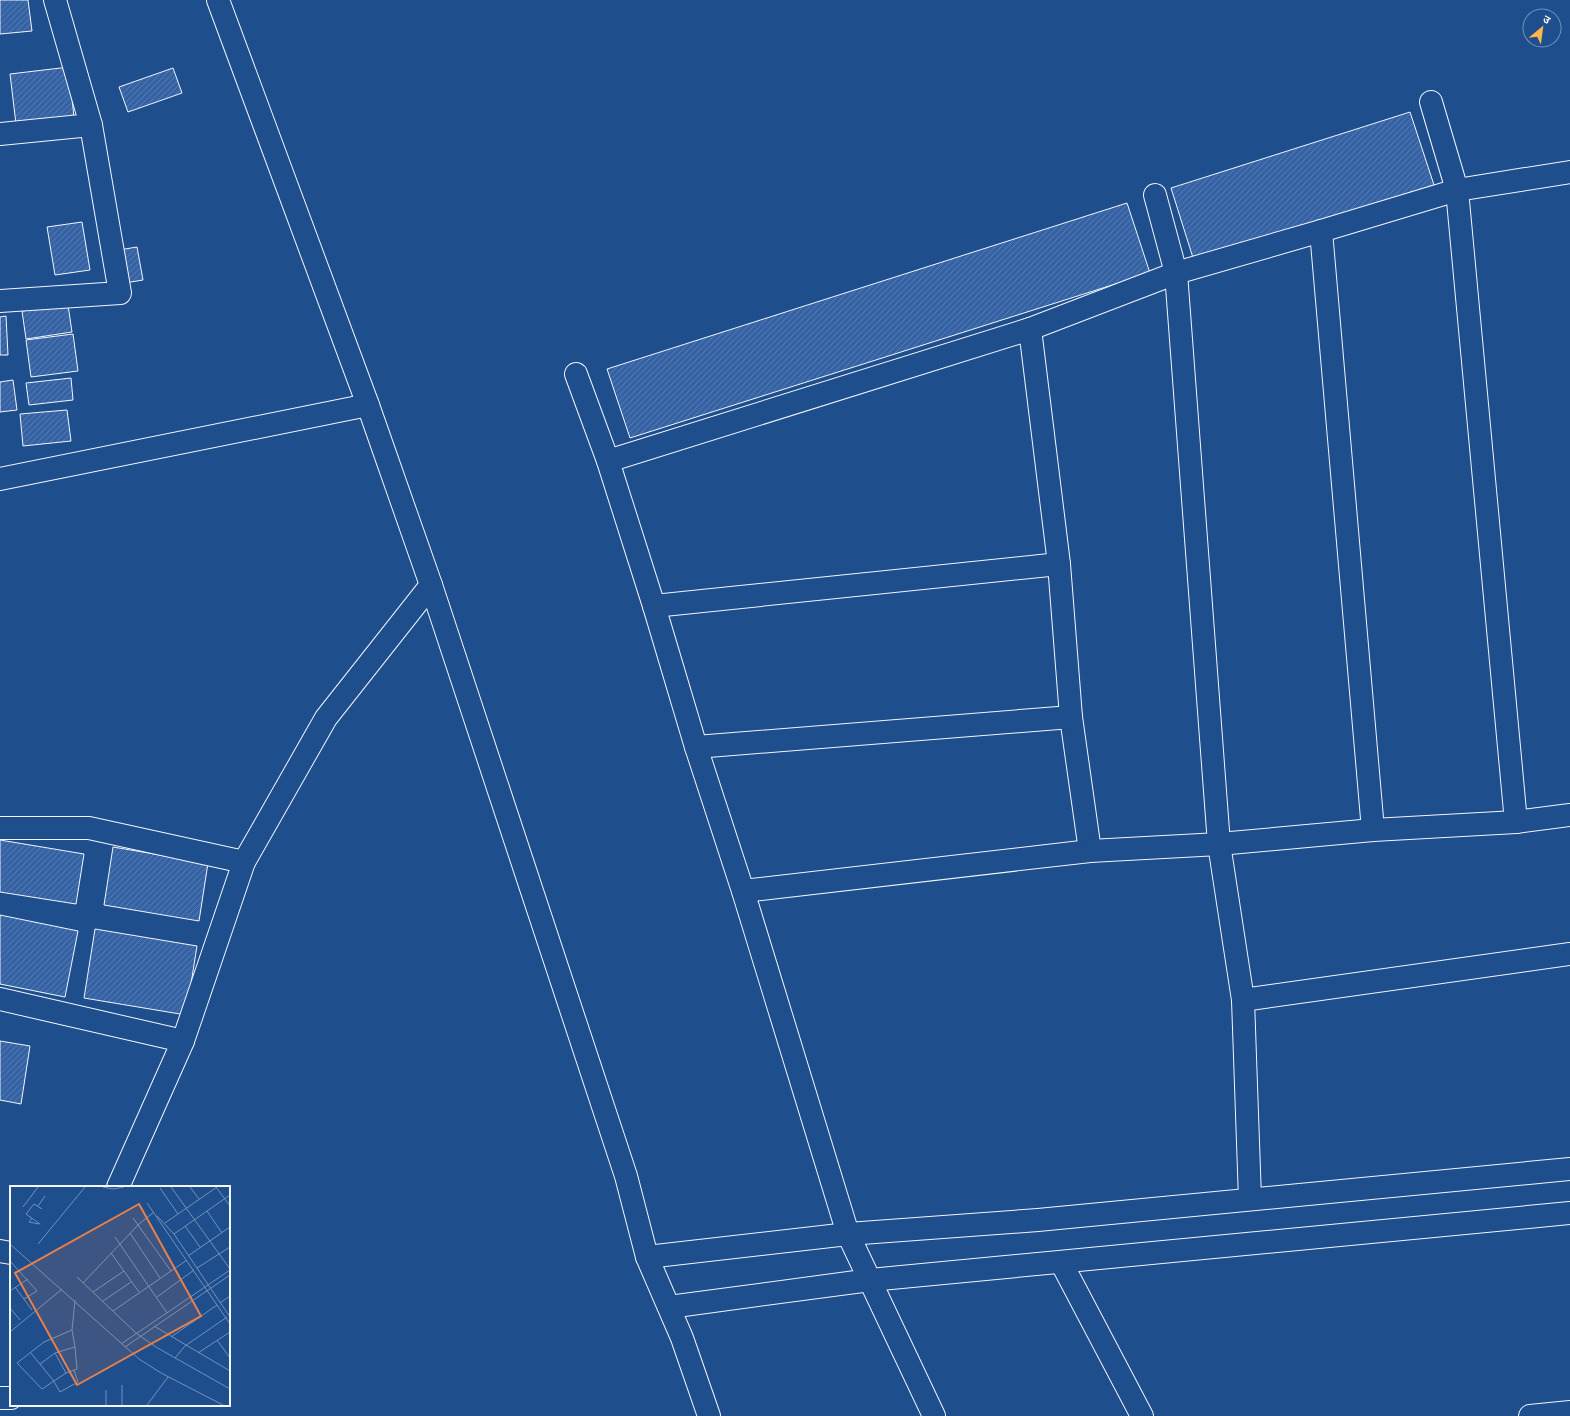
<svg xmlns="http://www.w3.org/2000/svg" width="1570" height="1416" viewBox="0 0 1570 1416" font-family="'Work Sans','Noto Sans Devanagari',sans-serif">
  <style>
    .building { fill: url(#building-hatch); stroke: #f2f6ff }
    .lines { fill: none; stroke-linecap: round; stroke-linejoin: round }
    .street-casing { stroke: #f2f6ff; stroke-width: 24 }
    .secondary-casing { stroke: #f2f6ff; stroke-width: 24 }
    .street { stroke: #1f4e8c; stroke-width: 22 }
    .secondary { stroke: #1f4e8c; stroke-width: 22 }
    .inset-road { fill: none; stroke: #7391ba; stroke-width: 1 }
    .view { fill: #ea8049; fill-opacity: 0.15; stroke: #ea8049; stroke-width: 2 }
    .inset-edge { fill: none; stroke: #f2f6ff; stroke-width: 2 }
  </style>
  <defs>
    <pattern id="building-hatch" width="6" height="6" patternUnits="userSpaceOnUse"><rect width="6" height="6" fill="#3563a3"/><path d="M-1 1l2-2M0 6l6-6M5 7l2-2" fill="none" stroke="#537ab1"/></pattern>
  </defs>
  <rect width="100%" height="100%" fill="#1f4e8c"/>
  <g class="building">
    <polygon points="0,0 28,0 32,31 0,34"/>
    <polygon points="69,67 74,118 16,124 10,74"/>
    <polygon points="173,68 182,93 128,112 119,87"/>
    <polygon points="1410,112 1434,185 1194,261 1171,188"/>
    <polygon points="1127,203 1150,273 630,438 607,369"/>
    <polygon points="82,222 90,270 55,275 47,227"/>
    <polygon points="137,247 143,280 125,283 119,250"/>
    <polygon points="68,305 72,332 26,339 22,311"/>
    <polygon points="6,316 8,355 0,355 0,317"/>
    <polygon points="73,334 78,371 31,377 26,340"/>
    <polygon points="71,378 73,400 29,405 26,383"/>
    <polygon points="13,380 17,410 0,412 0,382"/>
    <polygon points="67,410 71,441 23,446 20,414"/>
    <polygon points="0,840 84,854 76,904 0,892"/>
    <polygon points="113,847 208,863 199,921 104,905"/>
    <polygon points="0,915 78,931 65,997 0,984"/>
    <polygon points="95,929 197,946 186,1015 84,998"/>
    <polygon points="0,1041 30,1046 21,1104 0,1100"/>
  </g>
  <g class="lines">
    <defs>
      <g id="street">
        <polyline points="1431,102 1457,190 1516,822"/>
        <polyline points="0,134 91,125"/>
        <polyline points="1155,195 1176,273 1219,844 1243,1000 1250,1199"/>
        <polyline points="1321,231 1373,830"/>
        <polyline points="0,301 120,293 91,125 55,0"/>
        <polyline points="1030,329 1059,564 1071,717 1090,851"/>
        <polyline points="576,374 608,461 654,606 696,747 743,891 848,1234 934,1416"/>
        <polyline points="608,461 1030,329 1176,273 1321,231 1457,190 1570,172"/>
        <polyline points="0,479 368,405"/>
        <polyline points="654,606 1059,564"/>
        <polyline points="696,747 1071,717"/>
        <polyline points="0,828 89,828 244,862"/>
        <polyline points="743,891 1090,851 1219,844 1373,830 1516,822 1570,815"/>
        <polyline points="0,999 183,1041 244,862 326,718 431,585"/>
        <polyline points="1243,1000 1570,954"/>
        <polyline points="118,1187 183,1041"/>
        <polyline points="0,1251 11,1253"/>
        <polyline points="647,1257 848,1234 1038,1220 1570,1169"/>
        <polyline points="1061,1262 1142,1416"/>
        <polyline points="669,1307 870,1280 1570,1213"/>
        <polyline points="0,1398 11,1398"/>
        <polyline points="1530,1416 1570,1412"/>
      </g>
      <polyline id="secondary" points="218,0 368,405 431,585 626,1176 647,1257 682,1338 709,1416"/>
    </defs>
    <use href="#street" class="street-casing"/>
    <use href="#secondary" class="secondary-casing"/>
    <use href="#street" class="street"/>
    <use href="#secondary" class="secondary"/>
  </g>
  <g transform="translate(10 1186)">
    <rect width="220" height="220" fill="#1f4e8c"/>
    <path class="inset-road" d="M 93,1 L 103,3 L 114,1M 161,1 L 220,83M 180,1 L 189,13M 206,1 L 220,20M 150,2 L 168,28M 137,17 L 220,138M 28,20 L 35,10M 13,21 L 28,1M 197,25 L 212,47M 147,30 L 164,48 L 220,131M 22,32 L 19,36 L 29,38M 123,32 L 161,85M 155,37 L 207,1M 30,38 L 16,28 L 24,18 L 32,23M 175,40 L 190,61M 120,47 L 150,92M 164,48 L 220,9M 105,51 L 157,127M 0,58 L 129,173 L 151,187 L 213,219M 28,58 L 75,1M 101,67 L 129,106M 178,70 L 220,41M 0,75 L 27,105 L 14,113M 187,82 L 220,61M 67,91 L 126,147 L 146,161 L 220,203M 73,97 L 129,38 L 144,26M 5,101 L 22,124M 0,105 L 18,93M 83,106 L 114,85M 147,111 L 184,84M 93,115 L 121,96M 210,117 L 220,110M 0,122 L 10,134M 103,125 L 177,74M 144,140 L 220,185M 0,146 L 52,103M 161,151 L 207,119M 207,154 L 220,172M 111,158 L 220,84M 115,161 L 220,89M 20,166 L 43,194 L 50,206 L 68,196 L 64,184M 45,167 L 56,187 L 32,203 L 7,177 L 34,156 L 62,144M 188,167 L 220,146M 165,172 L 175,160 L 217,131M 30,178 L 45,167 L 65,161 L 62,144 L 65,114M 56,187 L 67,183 L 65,161M 96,219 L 96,204M 112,219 L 112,199M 137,219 L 158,191"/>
    <path class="view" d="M 129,18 L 191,130 L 67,199 L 5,87 Z"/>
    <rect width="220" height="220" class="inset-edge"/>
  </g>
  <g transform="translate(1542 28) rotate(29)"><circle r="19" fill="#1f4e8c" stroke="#7391ba"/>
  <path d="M0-3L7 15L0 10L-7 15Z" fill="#ffb74d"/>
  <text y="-6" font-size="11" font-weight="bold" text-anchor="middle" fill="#f2f6ff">उ</text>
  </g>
</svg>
